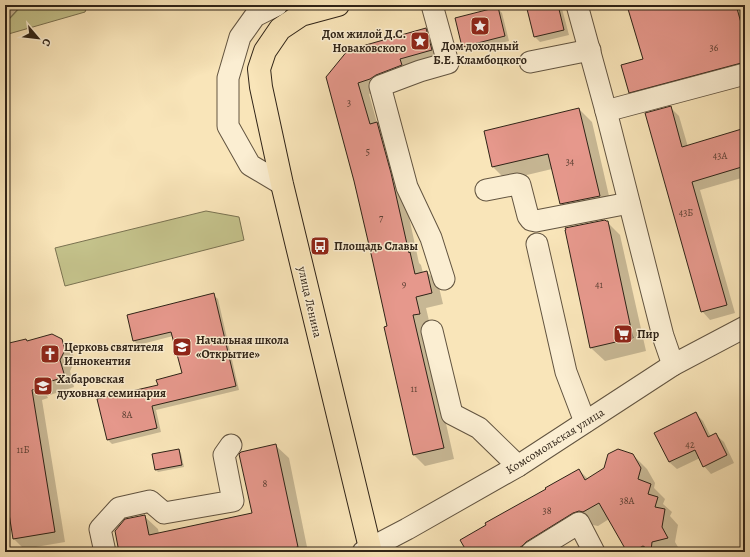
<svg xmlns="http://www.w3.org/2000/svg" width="750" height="557" viewBox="0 0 750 557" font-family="Alegreya,serif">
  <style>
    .green { fill: #c4c28b; stroke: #7a7251 }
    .shadow { fill: #0003 }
    .building { fill: #e6988c; stroke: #2f2317 }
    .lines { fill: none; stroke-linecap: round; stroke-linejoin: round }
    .minor-casing { stroke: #625440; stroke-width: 23 }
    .major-casing { stroke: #2f2317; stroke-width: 24 }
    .minor { stroke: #fbeed2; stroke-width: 21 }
    .major { stroke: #f9e5b9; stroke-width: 22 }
    .labels { text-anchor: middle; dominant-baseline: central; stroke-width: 3; stroke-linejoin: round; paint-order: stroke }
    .number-label { font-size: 10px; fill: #5d4034 }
    .poi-label { font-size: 12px; font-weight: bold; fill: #2f2317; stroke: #fbeed2; text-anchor: start }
    .street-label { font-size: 12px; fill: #2f2317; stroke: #fbeed2 }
  </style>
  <rect width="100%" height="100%" fill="#f9e5b9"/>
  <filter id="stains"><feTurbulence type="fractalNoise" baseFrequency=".005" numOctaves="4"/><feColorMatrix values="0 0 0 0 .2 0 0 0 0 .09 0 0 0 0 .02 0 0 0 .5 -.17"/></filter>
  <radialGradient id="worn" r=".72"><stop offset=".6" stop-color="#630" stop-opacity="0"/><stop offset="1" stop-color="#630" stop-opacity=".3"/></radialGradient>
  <g class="green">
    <polygon points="22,5 88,5 85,12 5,35 5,23"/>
    <polygon points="206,211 239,217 244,240 65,286 55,248"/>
  </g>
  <g class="shadow">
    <polygon points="5,5 23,5 5,25"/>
    <polygon points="527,5 561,5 569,35 540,42 535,37"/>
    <polygon points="646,5 744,5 745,9 745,76 641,104 629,92 644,59"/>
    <polygon points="497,8 502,13 509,41 468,51 463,46"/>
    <polygon points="426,29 437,40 442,61 382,90 369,94 377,123 388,134 402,185 419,263 421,265 423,273 427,272 438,283 443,304 426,308 430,325 424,326 454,459 425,466 414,455 388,327 355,181 327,77"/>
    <polygon points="670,107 679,116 688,147 745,129 745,177 700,190 735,313 710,320 702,311"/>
    <polygon points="579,109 592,122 612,209 574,217 561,204 552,169 506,180 493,167 485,132"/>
    <polygon points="607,222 620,235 646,351 605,361 591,348"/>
    <polygon points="213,295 218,299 239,390 156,410 161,432 112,444 108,440 98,400 159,386 183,374 173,336 138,345 134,341"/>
    <polygon points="61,340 72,351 75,361 70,371 74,387 47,396 48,398 42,400 65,542 24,549 14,539 5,482 5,345 28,342"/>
    <polygon points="696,414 703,421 711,437 716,435 724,442 734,463 711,474 704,466 700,458 677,469 669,462 656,433"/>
    <polygon points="275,445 289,458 308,552 120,552 144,516 158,529 159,534 253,514"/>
    <polygon points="179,450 181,453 184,467 158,472 156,470 153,455"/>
    <polygon points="633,455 647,469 655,483 654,488 665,499 663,504 672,512 670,516 678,525 675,542 681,552 628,552 609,519 598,526 593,525 587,527 546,552 461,552 547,490 579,470 588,479"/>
  </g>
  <g class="building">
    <polygon points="526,5 558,5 564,30 534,37"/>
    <polygon points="643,5 736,5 745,37 745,62 629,93 621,65 643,59 628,9"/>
    <polygon points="498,7 505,36 462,47 455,18"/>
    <polygon points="426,28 432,50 400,59 402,65 376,75 370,79 358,83 370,124 377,122 391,173 409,253 410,252 415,274 427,271 432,293 416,297 420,314 413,315 444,448 413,455 384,327 387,326 372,258 354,181 326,77 348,50"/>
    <polygon points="671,106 682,147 745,128 745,166 692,182 727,305 701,312 645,113"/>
    <polygon points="579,108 600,196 560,204 548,154 492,167 484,131"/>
    <polygon points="605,220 606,221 608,221 633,338 590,348 565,230 566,230 565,228"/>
    <polygon points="214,293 236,386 152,406 157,428 107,440 97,399 158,385 156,380 182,373 171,332 133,341 127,315"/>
    <polygon points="52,334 62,339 65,350 60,360 65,377 38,385 38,388 32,390 55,532 13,539 5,488 5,344 26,339 27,341"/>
    <polygon points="696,412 708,437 716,433 727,455 703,467 695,450 669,462 654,433"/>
    <polygon points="276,444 298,547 273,552 119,552 115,531 125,519 145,515 149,535 252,513 239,454 241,452"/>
    <polygon points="179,449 182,465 155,470 152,454"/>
    <polygon points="618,449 633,454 641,468 638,479 651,484 648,494 658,497 655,507 665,509 662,527 668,538 652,542 651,551 643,546 632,552 627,552 599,503 583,512 579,511 573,513 526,542 522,546 512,552 467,552 460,540 486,525 485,523 546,489 545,488 579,469 585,480 604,468 608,454"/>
  </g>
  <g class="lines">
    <defs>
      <g id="minor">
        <polyline points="277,5 255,16 240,37 228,78 228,126 250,165 282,184"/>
        <polyline points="432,5 448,63 420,71 380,86 407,187 431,238 444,279"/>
        <polyline points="577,5 606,111 663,336 673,365"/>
        <polyline points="530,62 590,50"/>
        <polyline points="606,111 745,74"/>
        <polyline points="486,190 517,184 520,185 528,216 531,220 536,221 629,203"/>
        <polyline points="537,244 566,372 585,422"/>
        <polyline points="432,331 452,414 479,428 518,466"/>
        <polyline points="105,552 100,529 119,508 150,501 164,513 233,501 224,455 231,445"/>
        <polyline points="363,552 407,529 518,466 673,365 745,327"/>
        <polyline points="532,552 579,523 594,552"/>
      </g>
      <polyline id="major" points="338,5 301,15 280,29 265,51 259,69 261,87 282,184 371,552"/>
    </defs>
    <use href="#minor" class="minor-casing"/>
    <use href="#major" class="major-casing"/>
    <use href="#minor" class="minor"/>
    <use href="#major" class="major"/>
  </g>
  <defs>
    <symbol id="sight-square" viewBox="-11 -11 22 22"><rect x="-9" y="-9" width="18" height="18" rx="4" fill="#8f2418" stroke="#fbeed2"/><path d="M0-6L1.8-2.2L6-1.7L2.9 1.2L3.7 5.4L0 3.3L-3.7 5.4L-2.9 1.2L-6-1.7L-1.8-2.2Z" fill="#fff"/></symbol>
    <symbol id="bus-square" viewBox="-11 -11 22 22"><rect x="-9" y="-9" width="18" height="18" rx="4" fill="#8f2418" stroke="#fbeed2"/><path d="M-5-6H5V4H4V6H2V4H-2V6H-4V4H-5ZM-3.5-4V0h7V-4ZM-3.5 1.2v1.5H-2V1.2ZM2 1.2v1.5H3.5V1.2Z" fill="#fff"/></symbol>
    <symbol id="supermarket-square" viewBox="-11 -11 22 22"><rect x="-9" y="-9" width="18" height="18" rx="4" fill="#8f2418" stroke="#fbeed2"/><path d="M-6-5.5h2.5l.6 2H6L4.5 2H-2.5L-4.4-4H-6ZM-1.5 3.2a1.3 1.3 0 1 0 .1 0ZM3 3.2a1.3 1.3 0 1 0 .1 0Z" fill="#fff"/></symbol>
    <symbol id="school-square" viewBox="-11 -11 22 22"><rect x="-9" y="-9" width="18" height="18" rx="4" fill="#8f2418" stroke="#fbeed2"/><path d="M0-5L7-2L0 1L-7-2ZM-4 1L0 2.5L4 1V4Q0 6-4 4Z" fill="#fff"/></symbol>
    <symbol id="church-square" viewBox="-11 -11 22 22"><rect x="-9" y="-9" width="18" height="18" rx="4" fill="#8f2418" stroke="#fbeed2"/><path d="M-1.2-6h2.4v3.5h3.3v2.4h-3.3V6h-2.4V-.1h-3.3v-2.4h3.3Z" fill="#fff"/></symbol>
    <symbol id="university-square" viewBox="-11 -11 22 22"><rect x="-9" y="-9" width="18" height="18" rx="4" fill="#8f2418" stroke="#fbeed2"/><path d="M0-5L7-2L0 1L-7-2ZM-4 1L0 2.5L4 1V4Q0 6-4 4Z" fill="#fff"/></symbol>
  </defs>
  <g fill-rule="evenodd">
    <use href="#sight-square" x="469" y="15" width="22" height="22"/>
    <use href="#sight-square" x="409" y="30" width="22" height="22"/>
    <use href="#bus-square" x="309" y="235" width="22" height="22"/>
    <use href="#supermarket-square" x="612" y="323" width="22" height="22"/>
    <use href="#school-square" x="171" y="336" width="22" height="22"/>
    <use href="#church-square" x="39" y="343" width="22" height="22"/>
    <use href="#university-square" x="32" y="375" width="22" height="22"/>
  </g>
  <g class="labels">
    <g class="number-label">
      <text x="714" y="47">36</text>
      <text x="349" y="102">3</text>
      <text x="368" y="151">5</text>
      <text x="720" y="155">43А</text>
      <text x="570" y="161">34</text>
      <text x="686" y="212">43Б</text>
      <text x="381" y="217">7</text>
      <text x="404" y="283">9</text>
      <text x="599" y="284">41</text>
      <text x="414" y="388">11</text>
      <text x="127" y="414">8А</text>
      <text x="690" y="444">42</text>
      <text x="23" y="449">11Б</text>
      <text x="265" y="483">8</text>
      <text x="627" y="500">38А</text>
      <text x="547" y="510">38</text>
    </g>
    <g class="poi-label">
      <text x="406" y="34" text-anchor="end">Дом жилой Д.С.<tspan x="406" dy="14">Новаковского</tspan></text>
      <text x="480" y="46" text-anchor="middle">Дом доходный<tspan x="480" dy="14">Б.Е. Кламбоцкого</tspan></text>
      <text x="334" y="246">Площадь Славы</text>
      <text x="637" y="334">Пир</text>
      <text x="196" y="340">Начальная школа<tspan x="196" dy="14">«Открытие»</tspan></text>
      <text x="64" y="347">Церковь святителя<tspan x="64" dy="14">Иннокентия</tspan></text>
      <text x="57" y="379">Хабаровская<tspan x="57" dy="14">духовная семинария</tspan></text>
    </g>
    <g class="street-label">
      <text transform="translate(310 302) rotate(77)">улица Ленина</text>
      <text transform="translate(555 441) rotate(-32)">Комсомольская улица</text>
    </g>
  </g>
  <rect width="750" height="557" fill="none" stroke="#f9e5b9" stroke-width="20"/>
  <rect x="6" y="6" width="738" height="545" fill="none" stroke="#2f2317" stroke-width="2"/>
  <rect x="10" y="10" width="730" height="537" fill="none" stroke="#2f2317"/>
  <g transform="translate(38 38) rotate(118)" stroke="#fbeed2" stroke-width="3" paint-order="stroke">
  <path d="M0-3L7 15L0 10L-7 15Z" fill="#2f2317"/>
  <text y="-6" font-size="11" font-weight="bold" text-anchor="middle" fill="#2f2317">С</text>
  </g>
  <rect width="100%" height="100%" filter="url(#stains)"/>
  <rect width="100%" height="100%" fill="url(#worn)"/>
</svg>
